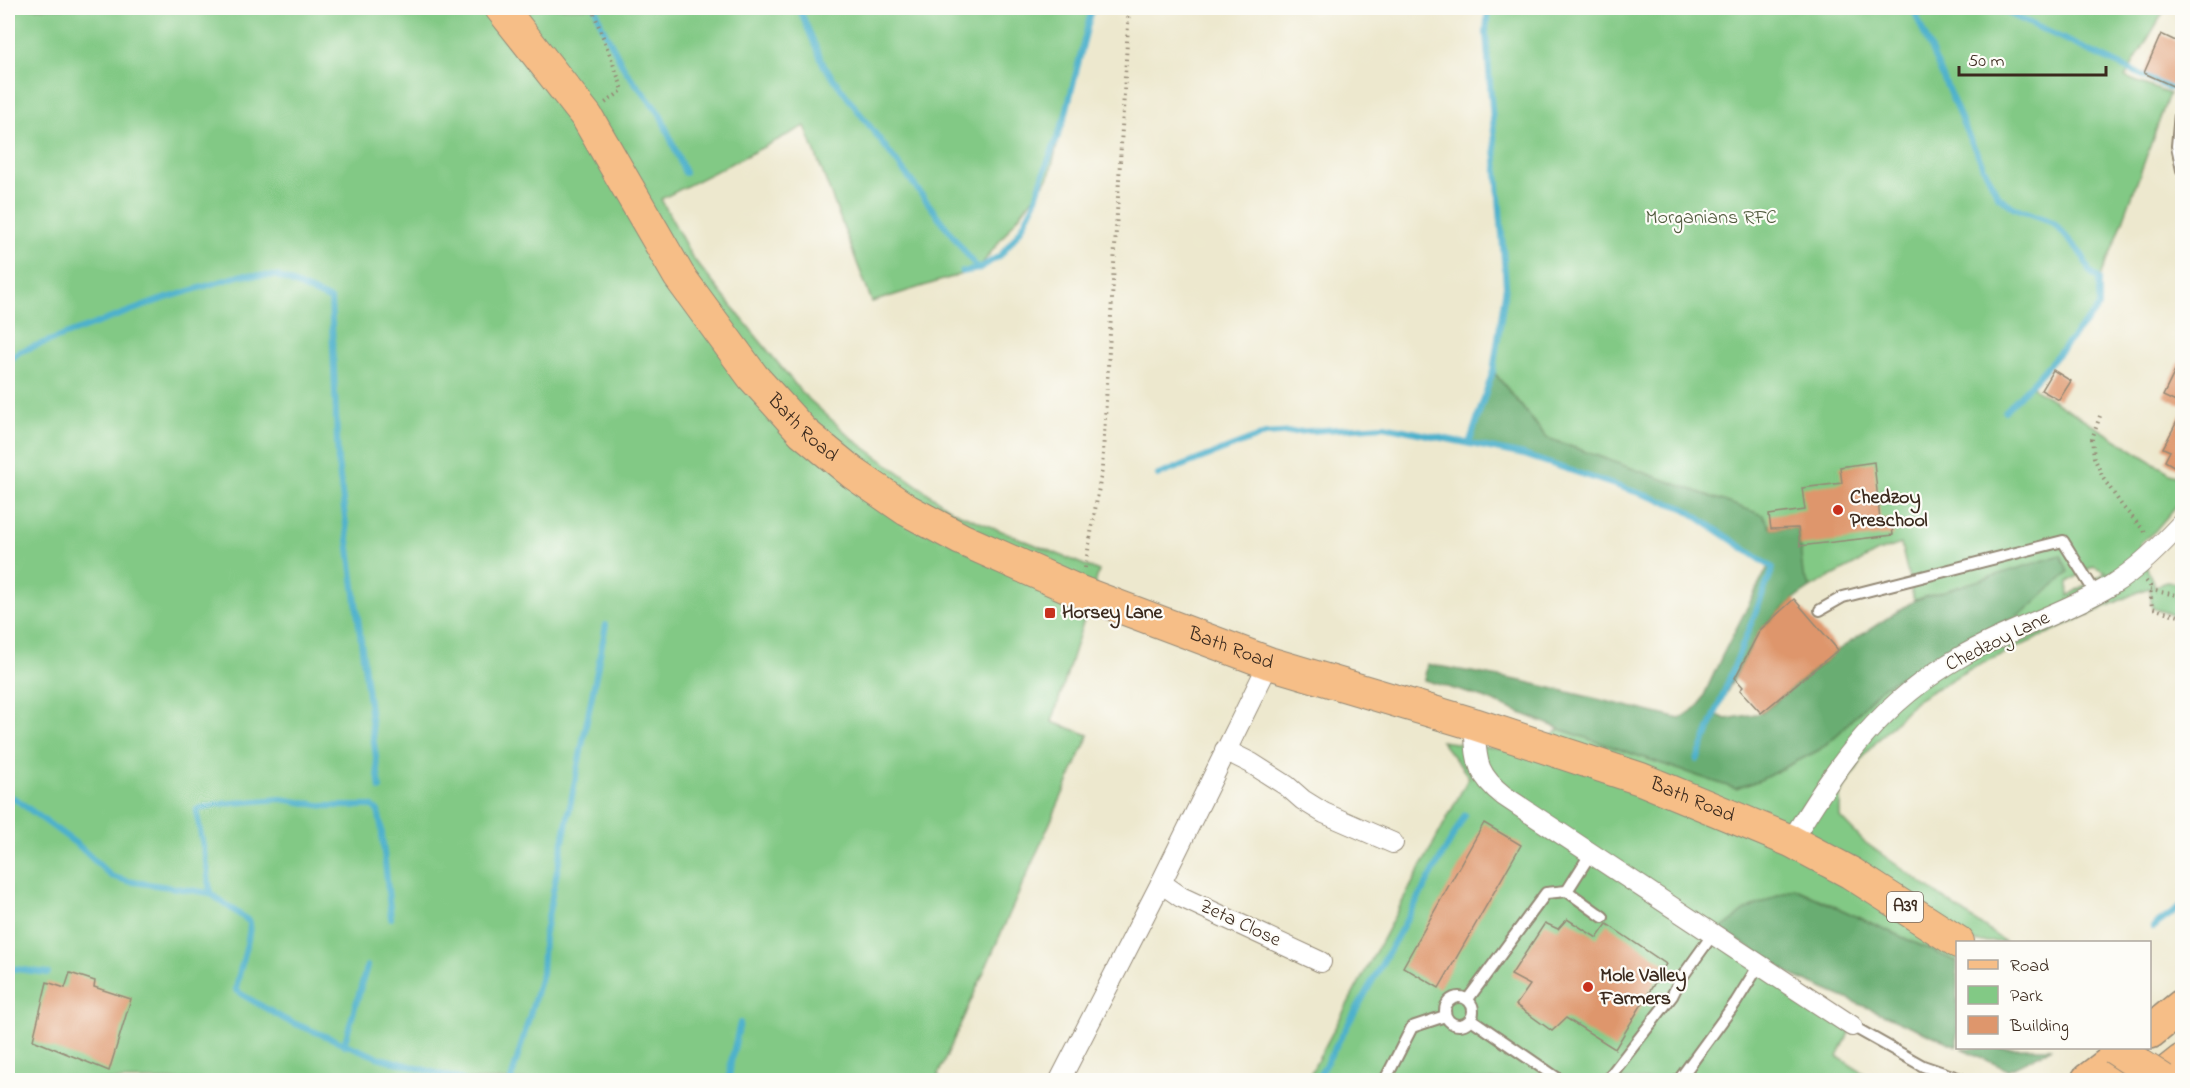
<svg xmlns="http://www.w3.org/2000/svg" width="2190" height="1088" viewBox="0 0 2190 1088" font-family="'Indie Flower',sans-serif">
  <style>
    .green { fill: #82c985; stroke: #5e7a52; stroke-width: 1.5; fill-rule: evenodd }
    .forest { fill: #69ad72; stroke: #526c48; stroke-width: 1.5 }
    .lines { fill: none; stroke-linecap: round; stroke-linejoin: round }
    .stream { stroke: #4db1cc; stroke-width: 6 }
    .building { fill: #de966c }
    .lane-casing { stroke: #948976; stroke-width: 14 }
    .street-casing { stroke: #948976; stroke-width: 22 }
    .primary-casing { stroke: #948976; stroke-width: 34 }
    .highway-casing { stroke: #948976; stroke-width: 36 }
    .path { stroke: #948976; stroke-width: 4; stroke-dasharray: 1.5 4.5; stroke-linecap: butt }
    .lane { stroke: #fff; stroke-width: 10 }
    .street { stroke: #fff; stroke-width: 20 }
    .primary { stroke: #f6be87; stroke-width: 32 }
    .highway { stroke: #f6be87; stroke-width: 33 }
    .primary-bridge-casing { stroke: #948976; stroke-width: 34; stroke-linecap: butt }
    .primary-bridge { stroke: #f6be87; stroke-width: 32 }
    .poi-dot { fill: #c8321e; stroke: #fdfcf7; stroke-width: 2 }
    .labels { text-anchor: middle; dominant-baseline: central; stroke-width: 4.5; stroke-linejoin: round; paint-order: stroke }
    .shield { fill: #fdfcf7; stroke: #75695f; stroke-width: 1.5 }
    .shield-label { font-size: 18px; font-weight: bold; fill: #3b2a1e }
    .park-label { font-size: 20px; fill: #505a3d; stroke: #fdfcf7 }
    .street-label { font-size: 20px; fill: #3b2a1e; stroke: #fdfcf7 }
    .poi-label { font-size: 20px; font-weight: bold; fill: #3b2a1e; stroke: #fdfcf7; text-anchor: start }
  </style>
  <rect width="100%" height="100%" fill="#fdfcf7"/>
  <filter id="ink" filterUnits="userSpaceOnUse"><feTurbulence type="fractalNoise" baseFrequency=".0167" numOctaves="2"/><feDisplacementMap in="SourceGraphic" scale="12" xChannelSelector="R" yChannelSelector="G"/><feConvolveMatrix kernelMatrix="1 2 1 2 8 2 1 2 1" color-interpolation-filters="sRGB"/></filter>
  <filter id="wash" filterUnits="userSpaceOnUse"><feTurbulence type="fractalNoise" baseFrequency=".008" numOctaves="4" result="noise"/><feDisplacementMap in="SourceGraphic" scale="24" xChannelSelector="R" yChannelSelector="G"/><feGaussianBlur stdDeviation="1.35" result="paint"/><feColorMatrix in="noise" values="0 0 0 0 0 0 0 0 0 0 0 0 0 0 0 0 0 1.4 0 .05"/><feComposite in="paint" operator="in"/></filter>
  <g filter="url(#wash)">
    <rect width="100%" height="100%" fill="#ede8ce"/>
    <g class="green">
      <polygon points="8,8 1092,8 1049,177 978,269 872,302 805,126 661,199 692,257 802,393 854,440 953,511 1099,571 1052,722 1089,735 938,1075 941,1080 8,1080"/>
      <path d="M 1488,8 L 2166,8 L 2125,77 L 2169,94 L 2116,240 L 2099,279 L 2099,307 L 2032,384 L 2035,389 L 2170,473 L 2182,477 L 2182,499 L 2155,531 L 2140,543 L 2148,571 L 2155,586 L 2166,582 L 2182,584 L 2182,617 L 2152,608 L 2150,590 L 2152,587 L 2138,592 L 1966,671 L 1915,701 L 1867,752 L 1840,795 L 1840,817 L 1863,841 L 2005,942 L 1958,942 L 1957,962 L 1794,888 L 1714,934 L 1852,1026 L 1838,1057 L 1874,1080 L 1307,1080 L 1469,777 L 1441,741 L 1529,753 L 1560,729 L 1736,789 L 1762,779 L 1819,750 L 1840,732 L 1883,686 L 2027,610 L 1925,649 L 1901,544 L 1878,552 L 1810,588 L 1803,574 L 1775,542 L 1762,515 L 1547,438 L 1493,371 L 1506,286 L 1486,33 ZM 2093,566 L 2107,572 L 2068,596 L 2068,582 Z"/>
    </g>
    <g class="forest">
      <polygon points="1493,371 1547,438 1763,515 1771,529 1798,528 1803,574 1810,588 1794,599 1760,630 1715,714 1726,719 1762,713 1838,650 1915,600 2061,555 2068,572 2027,610 1883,686 1840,732 1819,750 1762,779 1736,789 1560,729 1484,698 1424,680 1427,664 1522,681 1680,719 1699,706 1722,656 1769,565 1684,508 1524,455 1469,444"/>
      <polygon points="1794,888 1957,962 1957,1046 1794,976 1721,929 1746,910"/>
      <polygon points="1961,1048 2052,1048 2008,1070"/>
    </g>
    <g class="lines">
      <g class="stream">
        <polyline points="596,8 601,24 625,70 660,114 685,173"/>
        <polyline points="799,8 824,66 978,269 962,272"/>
        <polyline points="1913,8 1967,133 1998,196 2013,207 2053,222 2083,256 2089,271 2099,279 2099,307 2036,379 2005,411"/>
        <polyline points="1997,8 2169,88"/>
        <polyline points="978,269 1001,255 1020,231 1034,204 1047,164 1065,117 1092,8"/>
        <polyline points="8,362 19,352 160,300 242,275 277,276 331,300 338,462 380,789"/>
        <polyline points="1469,444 1493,371 1506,286 1486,33 1488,8"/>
        <polyline points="1158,475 1265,434 1384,426 1524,455 1684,508 1773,568 1697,760"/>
        <path d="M 8,796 L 14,798 L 78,845 L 111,876 L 127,881 L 210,893 L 250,922 C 250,945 239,967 236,990 L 241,994 L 286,1020 L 377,1057 L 462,1080"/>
        <polyline points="210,893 207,866 197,815 197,809 219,804 281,799 325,806 372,806 378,811 381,825 391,918"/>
        <polyline points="2153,927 2182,906"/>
        <polyline points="8,955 10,967"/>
        <polyline points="8,968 48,973"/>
        <polyline points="344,1045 367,966"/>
        <polyline points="511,1080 542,973 544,937 606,625"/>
        <polyline points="729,1080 731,1062 740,1023"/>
        <polyline points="1317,1080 1465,815"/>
      </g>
    </g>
    <g id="blocks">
      <g class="building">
        <polygon points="2161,34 2182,44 2182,86 2177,88 2144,73"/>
        <polygon points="2182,357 2182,405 2163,396"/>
        <polygon points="2053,370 2071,381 2059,400 2041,390"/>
        <polygon points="2182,412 2182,471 2165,461 2170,451 2163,448"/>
        <polygon points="1874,462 1880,520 1891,519 1893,535 1800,546 1798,528 1771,529 1769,515 1805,510 1802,488 1842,483 1840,467"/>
        <polygon points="1794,599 1838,650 1761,713 1740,690 1743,687 1735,678 1760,630"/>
        <polygon points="1484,823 1521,845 1439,988 1403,967"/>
        <polygon points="1567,919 1597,938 1607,924 1666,964 1615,1049 1566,1018 1552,1031 1516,1005 1530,985 1511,975 1545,923 1558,929"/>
        <polygon points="70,973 95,981 94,987 131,999 109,1071 33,1040 47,982 65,988"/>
      </g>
    </g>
  </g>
  <g filter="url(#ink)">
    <use href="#blocks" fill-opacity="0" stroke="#948976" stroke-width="1.5"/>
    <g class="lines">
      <defs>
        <g id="lane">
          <polyline points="2182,93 2177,146 2182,170"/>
          <polyline points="1820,610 1843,597 2063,541 2096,594"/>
          <polyline points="1591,853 1567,891 1603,917"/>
          <circle cx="1459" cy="1011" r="14"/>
          <polyline points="1468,999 1546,893 1567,891"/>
          <polyline points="1471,1019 1560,1080"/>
          <polyline points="1852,1026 1923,1066 1964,1080"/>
          <polyline points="1385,1080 1412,1027 1445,1016"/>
          <polyline points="1607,1080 1672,996 1680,980 1713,934"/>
          <polyline points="1679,1080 1736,1002 1759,965"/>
        </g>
        <g id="street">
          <path d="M 1474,724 C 1477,759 1474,772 1504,796 L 1852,1026"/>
          <polyline points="1225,750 1251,763 1287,786 1303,800 1324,813 1393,843"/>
          <path d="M 1791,841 C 1839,763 1879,703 1962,656 C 2009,629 2063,614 2110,586 C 2138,569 2160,546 2182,523"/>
          <polyline points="1161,883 1181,897 1321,962"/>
          <polyline points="1060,1080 1161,883 1269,663"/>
        </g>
        <g id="primary">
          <path id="s1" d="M 501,8 L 587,117 L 679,276 L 753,377 L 803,432 L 853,473 L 907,510 L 961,539 L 1080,592 L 1269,663 L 1474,724 L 1641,779 L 1791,841 L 1851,873 L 1958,942"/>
        </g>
        <g id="highway">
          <polyline points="2150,1032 2182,1006"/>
          <polyline points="2088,1080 2130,1048"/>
          <polyline points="2158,1080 2182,1061"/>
        </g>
      </defs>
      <use href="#lane" class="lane-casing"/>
      <use href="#street" class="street-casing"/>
      <use href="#primary" class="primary-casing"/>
      <use href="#highway" class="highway-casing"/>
      <g class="path">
        <polyline points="592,8 623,90 605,103"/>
        <polyline points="2100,416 2092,439 2094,457 2103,478 2123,507 2147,534"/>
        <polyline points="1085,568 1102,470 1129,8"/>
        <polyline points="2146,581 2150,586 2152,608 2182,617"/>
        <polyline points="2150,590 2182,596"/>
      </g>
      <use href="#lane" class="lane"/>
      <use href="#street" class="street"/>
      <use href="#primary" class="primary"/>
      <use href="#highway" class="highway"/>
      <defs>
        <polyline id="primary-bridge" points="2114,1048 2163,1080"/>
      </defs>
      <use href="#primary-bridge" class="primary-bridge-casing"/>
      <use href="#primary-bridge" class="primary-bridge"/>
    </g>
  </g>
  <g class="poi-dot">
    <circle cx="1838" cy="510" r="6"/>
    <rect x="1044" y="607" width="12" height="12" rx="3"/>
    <circle cx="1588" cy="987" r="6"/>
  </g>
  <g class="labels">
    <rect class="shield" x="1887" y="892" width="36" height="30" rx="4.5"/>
    <g class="shield-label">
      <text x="1905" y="907">A39</text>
    </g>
    <g class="park-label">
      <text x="1711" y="218">Morganians RFC</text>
    </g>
    <g class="street-label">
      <text stroke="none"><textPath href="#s1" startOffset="519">Bath Road</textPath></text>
      <text transform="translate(1998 642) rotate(-26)">Chedzoy Lane</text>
      <text stroke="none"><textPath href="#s1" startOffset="1005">Bath Road</textPath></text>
      <text stroke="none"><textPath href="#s1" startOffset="1491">Bath Road</textPath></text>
      <text transform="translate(1240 924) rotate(25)">Zeta Close</text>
    </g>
    <g class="poi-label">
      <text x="1850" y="498">Chedzoy<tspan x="1850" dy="23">Preschool</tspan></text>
      <text x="1062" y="613">Horsey Lane</text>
      <text x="1600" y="976">Mole Valley<tspan x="1600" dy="23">Farmers</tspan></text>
    </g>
  </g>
  <rect width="2190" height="1088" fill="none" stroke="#fdfcf7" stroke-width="30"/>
  <rect x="1956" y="941" width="195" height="108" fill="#fdfcf7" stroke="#afa8a0" stroke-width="1.5"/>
  <rect x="1968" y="960" width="30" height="9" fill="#f6be87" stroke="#afa8a0" stroke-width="1.5"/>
  <text x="2010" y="971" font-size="18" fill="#3b2a1e">Road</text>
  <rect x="1968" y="986" width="30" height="18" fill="#82c985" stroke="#afa8a0" stroke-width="1.5"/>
  <text x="2010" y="1001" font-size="18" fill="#3b2a1e">Park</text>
  <rect x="1968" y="1016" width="30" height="18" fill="#de966c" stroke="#afa8a0" stroke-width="1.5"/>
  <text x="2010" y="1031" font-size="18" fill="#3b2a1e">Building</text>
  <path d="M1959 66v9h147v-9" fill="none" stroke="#3b2a1e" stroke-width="3"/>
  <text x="1968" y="66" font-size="18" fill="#3b2a1e" stroke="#fdfcf7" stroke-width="4.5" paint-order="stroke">50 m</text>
</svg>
